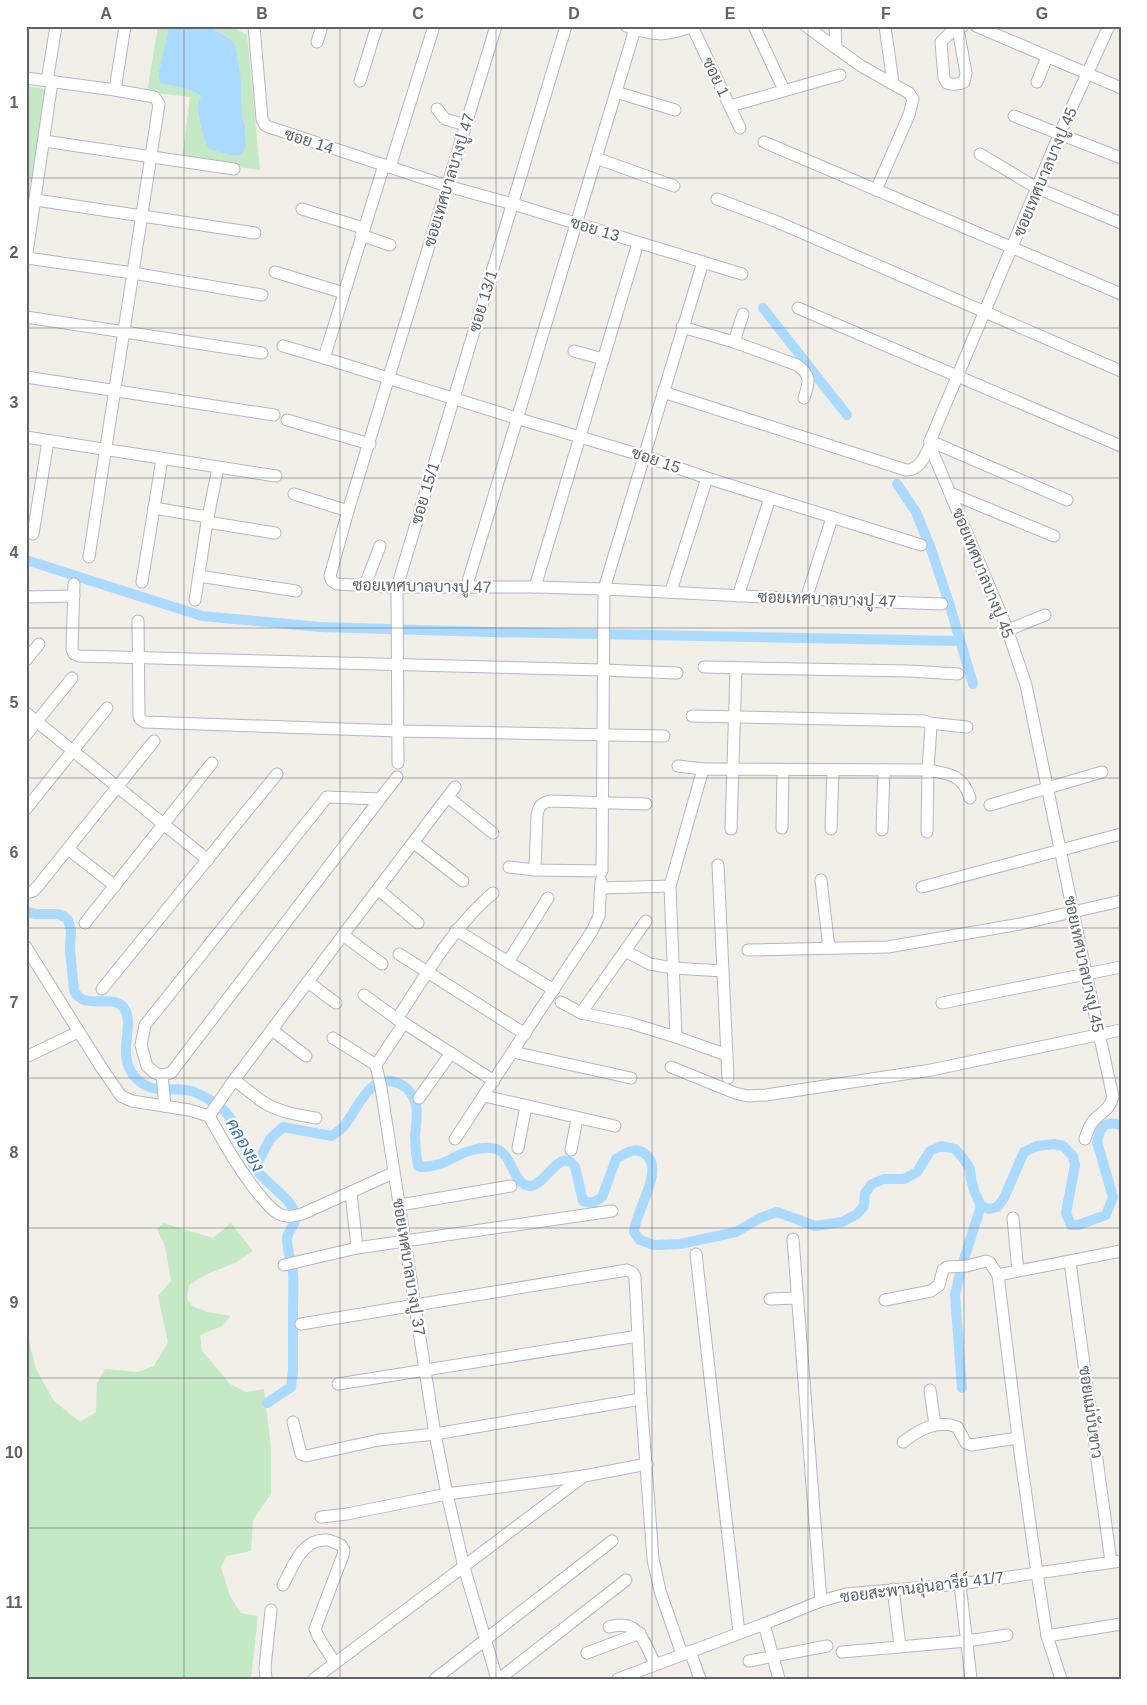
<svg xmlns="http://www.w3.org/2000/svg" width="1147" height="1705" viewBox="0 0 1147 1705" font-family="Arial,Sarabun,sans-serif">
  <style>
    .green { fill: #c5e8c5 }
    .water { fill: #aadaff }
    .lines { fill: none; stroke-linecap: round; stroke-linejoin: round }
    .canal { stroke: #aadaff; stroke-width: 10 }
    .minor-casing { stroke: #b5b8bc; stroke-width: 13 }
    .minor { stroke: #fff; stroke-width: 11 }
    .grid { fill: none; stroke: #5f6368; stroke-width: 1; stroke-opacity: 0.55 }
    .labels { text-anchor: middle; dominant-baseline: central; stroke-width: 4.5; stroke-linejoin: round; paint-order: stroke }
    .street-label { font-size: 16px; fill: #5f6368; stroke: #fff }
    .water-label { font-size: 18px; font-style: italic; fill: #4174aa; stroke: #fff }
    .neatline { fill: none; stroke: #5f6368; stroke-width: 2 }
    .grid-label { font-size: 16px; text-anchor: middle; font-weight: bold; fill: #5f6368 }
  </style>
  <rect width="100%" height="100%" fill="#f1efe8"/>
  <g class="green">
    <path d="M 158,26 L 169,26 L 158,76 L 161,84 C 176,86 190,88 202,97 L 197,108 L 203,136 L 241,155 L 246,146 L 245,125 L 242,117 L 241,80 L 233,41 L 209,26 L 230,26 L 247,35 L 260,170 L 182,159 L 190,97 L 147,92 Z"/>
    <polygon points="26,86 46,89 26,213"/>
    <polygon points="163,1223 213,1238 231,1223 253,1251 235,1263 209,1273 189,1285 187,1298 192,1306 207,1312 231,1316 222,1326 200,1335 202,1351 230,1384 246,1392 264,1389 271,1448 271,1494 253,1520 251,1551 227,1556 221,1567 230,1596 241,1613 258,1616 251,1679 26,1679 26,1329 36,1369 54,1401 80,1422 96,1412 97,1383 105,1369 137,1372 154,1366 168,1342 158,1296 171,1281 165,1246 157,1229"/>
  </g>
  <path class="water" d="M 169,26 L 209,26 L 233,41 L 236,50 L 241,80 L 242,117 L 245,125 L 246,146 L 241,155 L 230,155 L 209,149 L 203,136 L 197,108 L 201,96 C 189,88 175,86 161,84 L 158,76 Z"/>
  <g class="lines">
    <g class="canal">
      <polyline points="763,308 847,415"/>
      <polyline points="897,484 916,512 931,549 949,603 973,684"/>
      <polyline points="26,560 202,616 320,627 490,632 959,641"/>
      <path d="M 26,912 L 36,914 L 57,914 L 63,916 L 68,920 L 71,930 L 70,949 L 74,991 C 86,1012 112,992 124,1008 C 136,1025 115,1054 135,1077 C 153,1097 170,1085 192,1091 C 201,1094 210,1100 218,1105 C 236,1118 244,1147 254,1166 C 262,1181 288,1195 294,1211 C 299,1225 288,1228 287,1239 C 287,1251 292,1261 293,1273 C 294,1284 293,1296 293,1307 C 293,1328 293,1350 293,1371 L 291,1387 L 267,1403"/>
      <path d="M 255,1168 L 270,1139 L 283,1127 L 332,1136 C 336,1133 341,1129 344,1126 C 357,1110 371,1069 400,1084 C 408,1088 414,1096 416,1105 C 418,1115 416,1125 415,1136 C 415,1146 416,1156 418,1166 L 420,1167 C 426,1167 433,1166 439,1164 C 446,1162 451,1159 457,1156 C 466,1151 480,1147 491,1148 C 513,1148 511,1185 530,1186 C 546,1186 560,1145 575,1167 L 583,1201 L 593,1203 L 602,1197 L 616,1159 C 625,1153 635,1147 644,1153 C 667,1168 635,1211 634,1232 L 640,1240 L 654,1245 L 680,1244 L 736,1232 L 760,1218 L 777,1212 L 815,1226 L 842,1222 L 857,1214 L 864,1206 L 865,1193 L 872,1184 L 884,1179 L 904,1179 L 917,1172 L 930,1151 L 942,1146 L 955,1149 L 963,1158 L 970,1169 L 971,1179 L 975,1193 L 981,1206 L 989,1209 L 997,1207 L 1004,1198 L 1024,1152 L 1037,1146 L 1054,1144 L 1063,1146 L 1073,1156 L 1075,1165 L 1066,1213 L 1071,1225 L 1078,1225 L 1106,1215 L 1113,1197 L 1097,1142 C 1100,1127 1105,1120 1121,1125"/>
      <polyline points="964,1259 981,1206"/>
      <polyline points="960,1274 955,1295 962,1388"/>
    </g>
    <defs>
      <g id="minor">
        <polyline points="254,26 262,119 265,125 269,127 447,186 513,204 742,274"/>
        <polyline points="496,26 348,511 330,576 332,581 337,584 397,587 535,587 604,589 806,599 942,604"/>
        <path d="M 626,26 C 654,36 665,37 693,26"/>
        <polyline points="692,26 740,128"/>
        <polyline points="754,26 784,90"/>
        <polyline points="806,26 836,48"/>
        <polyline points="835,26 836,48 861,66 909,93 913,99 909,115 876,190"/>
        <polyline points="885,26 893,83"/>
        <polyline points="976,26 1121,88"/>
        <path d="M 958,29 L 966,73 L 964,82 C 958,85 953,85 947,83 L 944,78 L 941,42 L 949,34 L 963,26"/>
        <polyline points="317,42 322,26"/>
        <polyline points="26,78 115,90 154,97 156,99 159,104 89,557"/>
        <polyline points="47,81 56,26"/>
        <polyline points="360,81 377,26"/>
        <polyline points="1037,82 1047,57"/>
        <polyline points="115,90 125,26"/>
        <polyline points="616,92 675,110"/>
        <polyline points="730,106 840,75"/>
        <polyline points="437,109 445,119 466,125"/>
        <polyline points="1014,116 1121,158"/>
        <polyline points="44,141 234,169"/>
        <polyline points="764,142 1121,294"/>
        <polyline points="980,154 1037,188 1121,223"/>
        <polyline points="596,158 674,186"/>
        <polyline points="384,165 324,358 516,418 644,456 707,478 921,545"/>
        <polyline points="390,167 434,26"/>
        <polyline points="717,199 775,221 1121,371"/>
        <polyline points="36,200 255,233"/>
        <polyline points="302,209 363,228"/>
        <polyline points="361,235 390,245"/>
        <polyline points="27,258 133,273 262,295"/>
        <polyline points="26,260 52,82"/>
        <polyline points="275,272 344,293"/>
        <polyline points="798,308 1121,446"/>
        <polyline points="26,317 262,353"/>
        <path d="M 682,327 L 734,342 L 797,365 C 812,375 809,383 804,398"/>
        <polyline points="734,342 743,314"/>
        <polyline points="283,346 324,358"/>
        <polyline points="574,351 603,359"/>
        <polyline points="26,377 274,415"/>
        <path d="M 663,392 L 906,470 C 919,471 925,456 930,446"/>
        <polyline points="287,420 370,444"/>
        <polyline points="26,437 276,476"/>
        <polyline points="930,441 1067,500"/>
        <polyline points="950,493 1054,536"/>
        <polyline points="294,494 348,511"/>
        <polyline points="154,508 208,517"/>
        <polyline points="207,522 275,533"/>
        <polyline points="33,534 48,441"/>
        <polyline points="199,576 296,591"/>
        <polyline points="142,582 162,459"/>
        <polyline points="74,584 72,649 74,654 79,656 603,670 677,673"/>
        <polyline points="365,585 380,546"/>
        <polyline points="535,587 638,243"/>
        <polyline points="466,588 635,29"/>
        <polyline points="671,591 707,478"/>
        <polyline points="738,596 770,498"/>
        <polyline points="26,597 74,596"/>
        <polyline points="806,599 832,518"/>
        <polyline points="195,600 207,522 218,468"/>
        <polyline points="138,621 139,716 140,719 145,722 398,731 664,736"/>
        <polyline points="1008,630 1045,615"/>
        <polyline points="26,660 39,644"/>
        <polyline points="704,667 909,671 958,674"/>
        <polyline points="26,713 208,860"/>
        <polyline points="929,723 967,727"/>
        <polyline points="26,735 72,678"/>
        <polyline points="398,763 397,587 566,26"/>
        <polyline points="678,766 703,769"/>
        <polyline points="448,797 493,833"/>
        <polyline points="380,799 327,797 145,1025 141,1045 147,1066 155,1073 162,1075 171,1073 380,799 397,777"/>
        <polyline points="990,805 1102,772"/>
        <polyline points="26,809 107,708"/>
        <polyline points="782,828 783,770"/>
        <polyline points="731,829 736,668"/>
        <polyline points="831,829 833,770"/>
        <polyline points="882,830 884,770"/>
        <path d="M 927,832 L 928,770 C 950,774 963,775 970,798"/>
        <polyline points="414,843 463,881"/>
        <polyline points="68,849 115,886"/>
        <polyline points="718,865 728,1078"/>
        <polyline points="509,867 535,870 602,871 604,589 703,262"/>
        <path d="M 535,870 L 537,815 C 539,806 541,803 550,801 L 646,804"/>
        <polyline points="821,880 829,948"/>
        <polyline points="670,886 676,1037"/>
        <polyline points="922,887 1121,834"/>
        <polyline points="601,888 670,886 703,769 928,770 931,726 929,723 925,721 692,716"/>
        <polyline points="378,889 418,923"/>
        <polyline points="26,893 33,891 38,886 154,741"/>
        <path d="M 493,893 C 452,928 426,975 397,1019 L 404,1023 L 376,1065 L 381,1088 L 435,1434 L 447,1494 L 464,1567 L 497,1679"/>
        <polyline points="85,923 212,763"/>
        <polyline points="456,930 554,990"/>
        <polyline points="343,935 382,964"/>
        <path d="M 26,947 L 101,1067 L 121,1096 L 132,1101 L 189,1110 L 209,1116 C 225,1145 241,1173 262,1198 C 267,1204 273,1211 279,1214 C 287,1218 294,1216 302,1214 L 393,1173"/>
        <polyline points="748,950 888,947 1020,924 1121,901"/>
        <polyline points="625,951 650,964 673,968 723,971"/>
        <polyline points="399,954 525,1034"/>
        <polyline points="508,962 548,898"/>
        <polyline points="308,982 336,1003"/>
        <polyline points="102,989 277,774"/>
        <polyline points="364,995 397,1019"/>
        <polyline points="561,1002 581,1013 630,1023 676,1037 727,1055"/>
        <polyline points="942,1003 1121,967"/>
        <polyline points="581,1013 646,921"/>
        <polyline points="404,1023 494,1081"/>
        <polyline points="272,1030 306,1056"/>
        <polyline points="333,1038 376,1065"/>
        <polyline points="513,1052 631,1078"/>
        <polyline points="26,1057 78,1032"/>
        <polyline points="671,1067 735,1093 748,1096 766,1095 931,1070 1121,1030"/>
        <polyline points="162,1075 165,1106"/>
        <path d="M 234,1080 C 244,1087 253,1095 263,1102 C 279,1112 298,1115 316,1118"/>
        <polyline points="484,1096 615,1126"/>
        <polyline points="419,1098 451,1053"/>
        <polyline points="209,1116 234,1080 343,935 455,787"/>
        <polyline points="455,1139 592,931 599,916 601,881"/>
        <path d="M 1085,1139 C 1087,1132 1089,1126 1094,1120 C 1103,1111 1109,1110 1113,1097 L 1086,974 L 1026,685 L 1006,626 L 930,446 L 930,441 L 1060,133 L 1109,26"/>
        <polyline points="518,1148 526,1106"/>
        <polyline points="571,1150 577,1119"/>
        <polyline points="351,1192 357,1248"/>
        <polyline points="400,1205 511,1186"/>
        <polyline points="1013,1218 1018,1271"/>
        <polyline points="793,1239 821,1601"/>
        <polyline points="696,1254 739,1633"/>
        <polyline points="1070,1262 1111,1562"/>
        <polyline points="284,1265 357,1248 612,1211"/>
        <polyline points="998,1275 1121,1251"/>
        <polyline points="770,1299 798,1298"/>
        <polyline points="885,1300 931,1291 939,1285 943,1270 947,1267 967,1266 986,1261 990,1263 998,1275 1018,1438 1037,1573 1047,1636 1061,1679"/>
        <polyline points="301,1324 627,1270 633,1273 635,1277 641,1399 653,1559 660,1591 682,1654"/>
        <polyline points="338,1384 638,1336"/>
        <polyline points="930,1390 935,1425"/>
        <polyline points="293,1422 301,1454 306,1456 379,1440 435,1434 641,1399"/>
        <path d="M 903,1442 C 919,1430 937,1419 957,1427 L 966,1443 L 971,1445 L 1018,1438"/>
        <polyline points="321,1517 347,1514 447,1494 584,1476 647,1464"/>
        <polyline points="960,1584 971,1679"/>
        <path d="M 283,1585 C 293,1567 302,1538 327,1540 C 331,1540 337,1544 341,1545 L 344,1550 L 343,1555 L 315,1629 L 319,1638 L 335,1663"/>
        <polyline points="893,1589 900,1646"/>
        <polyline points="764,1624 779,1679"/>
        <path d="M 609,1627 C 639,1618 644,1642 655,1664"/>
        <polyline points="1047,1636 1121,1624"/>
        <polyline points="690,1651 700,1679"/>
        <polyline points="842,1652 967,1641 1007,1635"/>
        <polyline points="587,1653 640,1633"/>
        <polyline points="749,1661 827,1646"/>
        <polyline points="266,1679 265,1667 271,1610"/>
        <polyline points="314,1679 584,1476"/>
        <polyline points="435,1679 612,1541"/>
        <polyline points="499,1679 626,1580"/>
        <polyline points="618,1679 764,1624 821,1601 846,1594 960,1584 1121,1561"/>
      </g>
    </defs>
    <use href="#minor" class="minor-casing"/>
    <use href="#minor" class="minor"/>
  </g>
  <path class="grid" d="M 184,26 L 184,1679M 340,26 L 340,1679M 496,26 L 496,1679M 652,26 L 652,1679M 808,26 L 808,1679M 964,26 L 964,1679M 26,178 L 1121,178M 26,328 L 1121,328M 26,478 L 1121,478M 26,628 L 1121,628M 26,778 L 1121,778M 26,928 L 1121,928M 26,1078 L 1121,1078M 26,1228 L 1121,1228M 26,1378 L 1121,1378M 26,1528 L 1121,1528"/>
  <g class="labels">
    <g class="street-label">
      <text transform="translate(716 77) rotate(64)">ซอย 1</text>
      <text transform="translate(309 141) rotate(18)">ซอย 14</text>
      <text transform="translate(1045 172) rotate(-67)">ซอยเทศบาลบางปู 45</text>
      <text transform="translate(449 180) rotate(-73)">ซอยเทศบาลบางปู 47</text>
      <text transform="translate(595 229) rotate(17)">ซอย 13</text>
      <text transform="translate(483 301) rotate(-73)">ซอย 13/1</text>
      <text transform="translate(656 460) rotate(19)">ซอย 15</text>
      <text transform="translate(425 493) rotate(-73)">ซอย 15/1</text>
      <text transform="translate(983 573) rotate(68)">ซอยเทศบาลบางปู 45</text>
      <text transform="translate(422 586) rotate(1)">ซอยเทศบาลบางปู 47</text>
      <text transform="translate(827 599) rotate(2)">ซอยเทศบาลบางปู 47</text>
      <text transform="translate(1084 964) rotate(78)">ซอยเทศบาลบางปู 45</text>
      <text transform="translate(409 1267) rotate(81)">ซอยเทศบาลบางปู 37</text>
      <text transform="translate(1091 1412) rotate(82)">ซอยแม่บับขาว</text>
      <text transform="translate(922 1587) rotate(-7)">ซอยสะพานอุ่นอารีย์ 41/7</text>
    </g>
    <g class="water-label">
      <text transform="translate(245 1145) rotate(60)">คลองยง</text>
    </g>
  </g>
  <rect width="1147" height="1705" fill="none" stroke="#ffffff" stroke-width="55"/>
  <rect x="28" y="28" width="1092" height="1650" class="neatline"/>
  <g class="grid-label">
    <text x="106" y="19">A</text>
    <text x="262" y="19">B</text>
    <text x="418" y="19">C</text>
    <text x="574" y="19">D</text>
    <text x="730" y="19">E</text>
    <text x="886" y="19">F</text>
    <text x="1042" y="19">G</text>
    <text x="14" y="108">1</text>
    <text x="14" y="258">2</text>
    <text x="14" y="408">3</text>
    <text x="14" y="558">4</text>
    <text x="14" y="708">5</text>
    <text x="14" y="858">6</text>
    <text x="14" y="1008">7</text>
    <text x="14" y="1158">8</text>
    <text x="14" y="1308">9</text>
    <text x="14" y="1458">10</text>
    <text x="14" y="1608">11</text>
  </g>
</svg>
